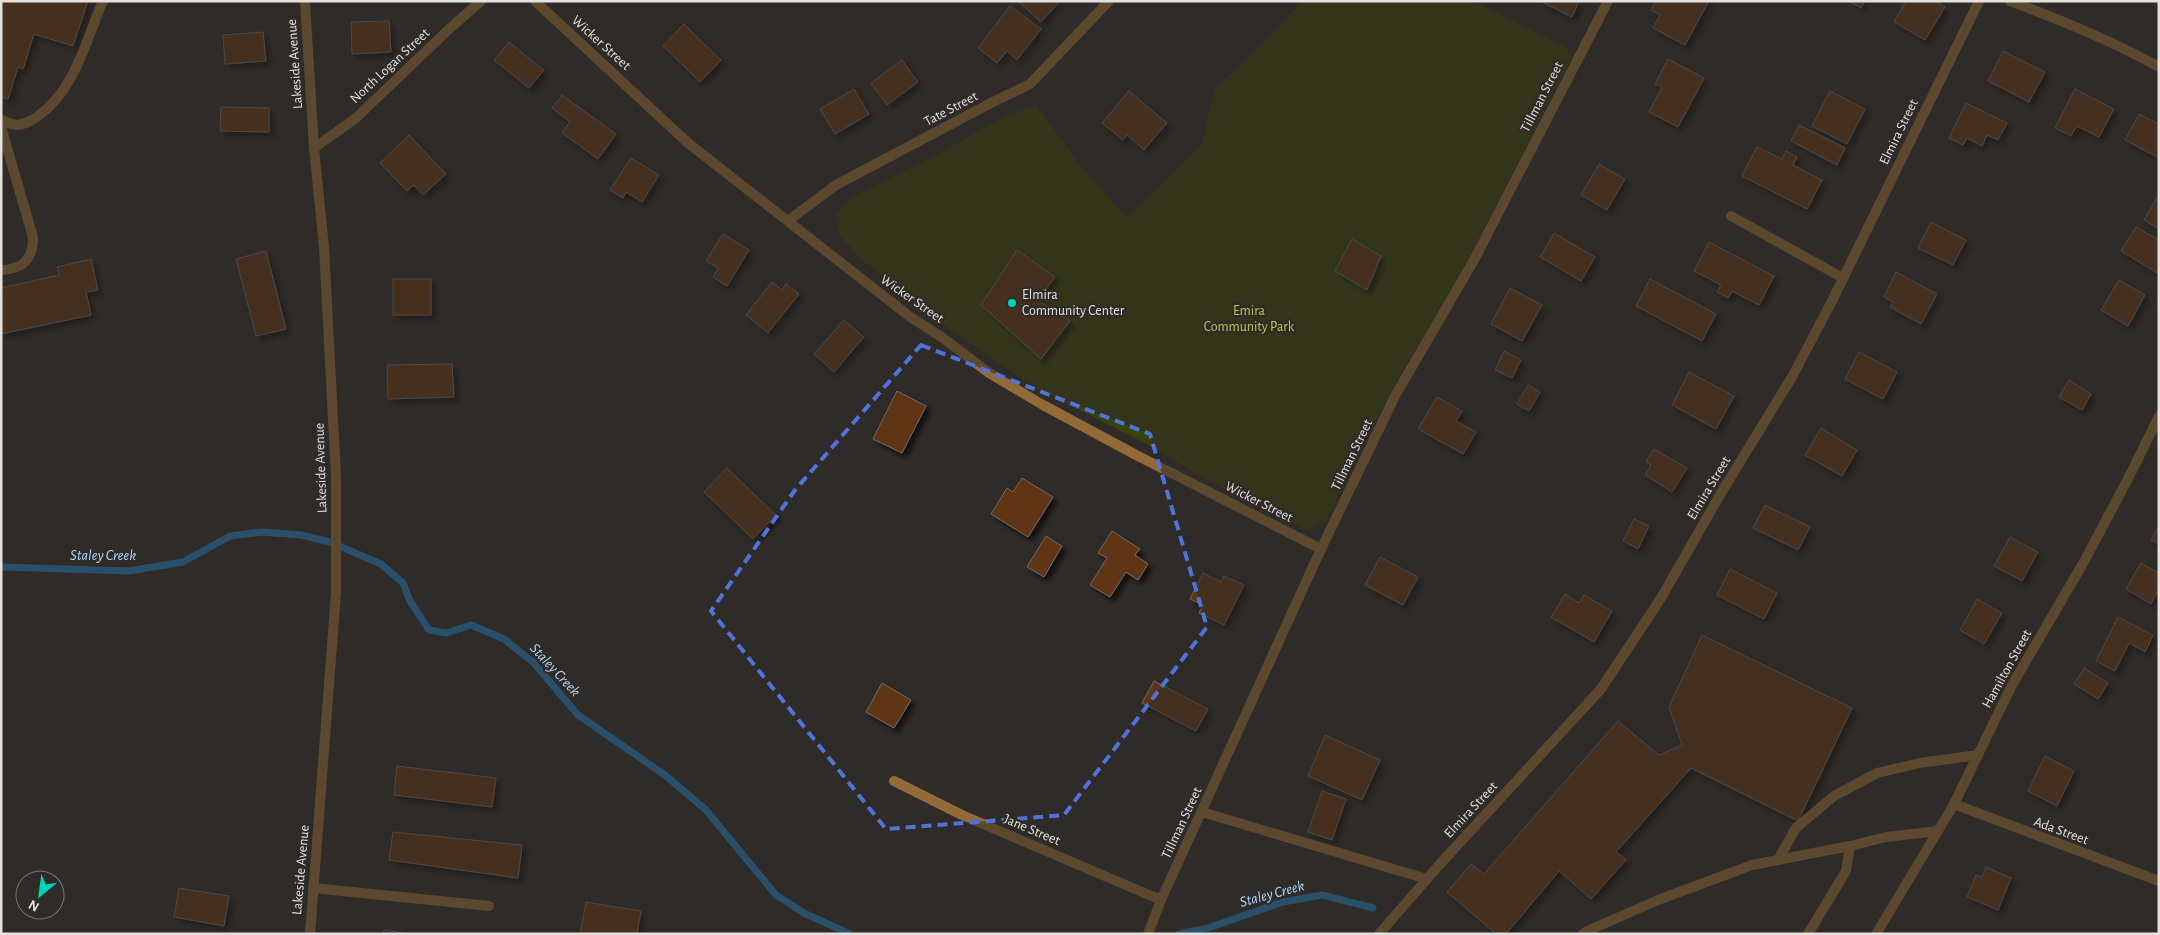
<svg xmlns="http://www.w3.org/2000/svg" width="2160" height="935" viewBox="0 0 2160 935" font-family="'Alegreya Sans',sans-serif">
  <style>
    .green { fill: #39420c }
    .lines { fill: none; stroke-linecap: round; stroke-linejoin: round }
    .stream { stroke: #227bba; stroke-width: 7 }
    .building { fill: #603416; stroke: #6f6a67; filter: url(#shadow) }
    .service { stroke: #926a38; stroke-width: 10 }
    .minor { stroke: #926a38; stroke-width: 10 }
    .tertiary { stroke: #926a38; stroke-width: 10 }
    .marked { fill: none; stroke: #4f73da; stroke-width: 4; stroke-dasharray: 10 6; stroke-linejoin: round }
    .poi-dot { fill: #01d5b7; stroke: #2f2b28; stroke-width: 2 }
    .labels { text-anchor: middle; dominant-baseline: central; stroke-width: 4.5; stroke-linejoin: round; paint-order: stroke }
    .street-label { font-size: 14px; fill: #e4e1df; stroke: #2f2b28 }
    .poi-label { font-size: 14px; fill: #e4e1df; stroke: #2f2b28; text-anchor: start }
    .park-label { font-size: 14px; fill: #b4cc4a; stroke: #2f2b28 }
    .water-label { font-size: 15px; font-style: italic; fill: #b1d8fa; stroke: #2f2b28 }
  </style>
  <defs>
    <filter id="shadow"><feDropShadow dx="4.5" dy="4.5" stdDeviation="2.5" flood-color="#0009"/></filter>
  </defs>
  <rect width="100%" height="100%" fill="#2f2b28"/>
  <polygon class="green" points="1304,1 1473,1 1567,48 1571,58 1465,265 1389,394 1326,520 1306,530 1208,480 1143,442 1042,391 990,357 909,300 862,259 839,235 836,216 846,201 940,153 1003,117 1036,105 1082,168 1127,218 1202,144 1215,89"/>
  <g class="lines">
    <g class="stream">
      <polyline points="1,567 129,571 183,562 230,536 261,532 301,535 330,542 381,564 403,583 410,601 429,630 446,633 471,625 504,639 533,662 578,715 665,775 706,810 776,895 804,913 850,934"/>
      <polyline points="1179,934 1208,928 1283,902 1322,895 1373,908"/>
    </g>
  </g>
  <g class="building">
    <polygon points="1,1 88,1 73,46 34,34 23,69 18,67 8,99 1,97"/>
    <polygon points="1021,1 1060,1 1041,22 1020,3"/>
    <polygon points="1540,1 1579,1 1572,17"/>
    <polygon points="1656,1 1709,1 1685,45 1653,28 1660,15 1651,10"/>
    <polygon points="1849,1 1865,1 1861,8"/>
    <polygon points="1906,1 1935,1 1945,7 1925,40 1894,22"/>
    <polygon points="1010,6 1041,29 1017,60 1007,51 997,63 978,48"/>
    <polygon points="389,21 391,52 352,54 351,22"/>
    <polygon points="684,24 721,60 700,82 663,46"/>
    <polygon points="263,32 266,61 225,64 223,35"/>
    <polygon points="509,42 544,70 529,88 494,60"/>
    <polygon points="2003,51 2045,72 2029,102 1988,81"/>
    <polygon points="1668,59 1704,78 1678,127 1649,112 1662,87 1655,84"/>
    <polygon points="902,60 918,82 887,105 871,83"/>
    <polygon points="854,89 869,114 835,134 820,109"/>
    <polygon points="2075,89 2114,109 2099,137 2077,126 2071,136 2055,128"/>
    <polygon points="1129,91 1167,123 1144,150 1127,135 1123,140 1102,123"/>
    <polygon points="1830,91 1865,109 1847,144 1812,126"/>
    <polygon points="562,95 616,134 598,159 562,133 570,122 552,108"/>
    <polygon points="1966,103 2007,123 1998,140 1987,135 1982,146 1967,138 1963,145 1949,138"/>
    <polygon points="221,107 269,108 269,132 220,131"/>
    <polygon points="2139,114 2159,124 2159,158 2125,140"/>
    <polygon points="1799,125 1845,148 1837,165 1791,141"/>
    <polygon points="409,135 446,174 423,195 414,185 407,191 380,163"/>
    <polygon points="1757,147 1782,159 1786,151 1797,157 1793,165 1822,180 1807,209 1742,176"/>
    <polygon points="631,158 659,175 642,202 626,192 623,198 610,190"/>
    <polygon points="1599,164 1625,179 1607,210 1581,195"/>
    <polygon points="2158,196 2159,196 2159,229 2144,220"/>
    <polygon points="1931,222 1966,240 1953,265 1918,248"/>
    <polygon points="2136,227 2159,240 2159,274 2121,251"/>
    <polygon points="1554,233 1595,257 1581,281 1540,257"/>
    <polygon points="723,234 749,250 727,286 713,277 718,268 706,261"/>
    <polygon points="1352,239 1381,256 1367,290 1335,271"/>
    <polygon points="1709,242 1774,276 1759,305 1732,291 1728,298 1717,292 1721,285 1694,271"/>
    <polygon points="1017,250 1055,277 1037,300 1070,321 1041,359 981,305"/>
    <polygon points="266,251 286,329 256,336 236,259"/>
    <polygon points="91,259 98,290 86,292 91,315 1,334 1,288 59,275 57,267"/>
    <polygon points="1896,272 1937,294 1921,324 1890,307 1893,302 1884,297"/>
    <rect x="393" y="279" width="38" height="36"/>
    <polygon points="1650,279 1716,314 1702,341 1636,306"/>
    <polygon points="2119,280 2145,295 2128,326 2101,310"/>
    <polygon points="772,282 782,290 786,284 799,294 768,333 746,315"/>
    <polygon points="1510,288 1542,305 1522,341 1491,324"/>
    <polygon points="844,320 864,337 834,372 814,354"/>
    <polygon points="1504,351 1521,360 1512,378 1495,370"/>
    <polygon points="1859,352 1897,372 1883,399 1845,379"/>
    <polygon points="452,364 454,397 388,399 387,365"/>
    <polygon points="1689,372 1734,396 1716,429 1672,405"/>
    <polygon points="2069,380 2091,394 2082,410 2059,397"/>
    <polygon points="1528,385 1540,392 1529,411 1517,404"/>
    <polygon points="897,391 926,406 902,453 873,439"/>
    <polygon points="1437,397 1462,411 1456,421 1476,432 1463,454 1418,429"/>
    <polygon points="1821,428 1857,450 1842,476 1805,455"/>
    <polygon points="1654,449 1687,468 1672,492 1645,475 1651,465 1646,462"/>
    <polygon points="727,468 776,515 753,539 704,492"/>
    <polygon points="1022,478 1053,497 1028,537 991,514 1007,488 1013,492"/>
    <polygon points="1765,505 1810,527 1798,550 1753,528"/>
    <polygon points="1634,519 1649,526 1638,549 1623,541"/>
    <polygon points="2159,526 2159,544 2151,540"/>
    <polygon points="1112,531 1140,549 1135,555 1148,564 1138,580 1126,572 1110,597 1090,585 1107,558 1098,553"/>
    <polygon points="1046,536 1062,546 1044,577 1027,567"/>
    <polygon points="2010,537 2038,552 2022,581 1994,566"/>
    <polygon points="1380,557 1418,577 1403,605 1365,585"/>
    <polygon points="2141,563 2159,573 2159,589 2151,604 2126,589"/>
    <polygon points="1730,569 1777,593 1764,619 1717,595"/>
    <polygon points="1203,573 1221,582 1224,576 1244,585 1224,625 1199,613 1203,605 1190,599"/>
    <polygon points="1565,594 1579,603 1584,595 1612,611 1594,642 1551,617"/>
    <polygon points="1977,599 2002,613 1984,644 1960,630"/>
    <polygon points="2118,617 2153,635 2145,652 2129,643 2115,671 2096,661"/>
    <polygon points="1702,635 1852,708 1798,821 1691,768 1616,852 1626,860 1591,899 1559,871 1506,934 1496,934 1447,892 1471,864 1484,874 1618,721 1659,755 1682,745 1669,707"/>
    <polygon points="2084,668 2108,683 2098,699 2074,684"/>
    <polygon points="1154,681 1208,709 1196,731 1142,703"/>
    <polygon points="882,683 911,700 894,728 866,712"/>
    <polygon points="1325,735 1380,760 1362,800 1308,776"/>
    <polygon points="2045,756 2074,771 2057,806 2028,791"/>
    <polygon points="397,766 496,778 492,807 394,795"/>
    <polygon points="1322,791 1346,799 1332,840 1308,832"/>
    <polygon points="393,832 522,845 518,878 389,860"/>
    <polygon points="1986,867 2011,878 1998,910 1967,897 1976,875 1982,877"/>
    <polygon points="179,888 229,896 224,926 174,917"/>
    <polygon points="586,902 641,911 637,934 580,934"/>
    <polygon points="384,930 409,934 383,934"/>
  </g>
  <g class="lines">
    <g class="service">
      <path d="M 1,120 C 6,122 11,124 16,125 C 23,125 31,121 37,117 C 76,89 85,42 103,1"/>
      <path d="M 1,127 L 33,237 C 33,259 24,269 1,270"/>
      <polyline points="1731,216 1843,278"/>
      <polyline points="1202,812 1427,879"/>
      <polyline points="1778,860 1796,828 1834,796 1877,773 1920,763 1978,755"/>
      <polyline points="313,888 489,906"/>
      <polyline points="1583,934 1587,931 1658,900 1752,865 1850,846 1886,837 1938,831"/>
      <polyline points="1808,934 1846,871 1850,846"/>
    </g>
    <g class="minor">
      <polyline points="535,1 688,143 909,316 943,338 989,373 1043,405 1138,456 1321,549"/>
      <polyline points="314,148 356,118 448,30 481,1"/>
      <polyline points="789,220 836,185 991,103 1030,84 1109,1"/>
      <polyline points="894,781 962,815 1161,900"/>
      <polyline points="1954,804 2159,881"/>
      <polyline points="1148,934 1161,900 1321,549 1395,396 1474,260 1608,1"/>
      <polyline points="1876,934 1954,804 2012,685 2085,560 2133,469 2159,416"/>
    </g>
    <g class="tertiary">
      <polyline points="305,1 314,148 324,247 336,476 336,593 310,934"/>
      <path d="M 2010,1 C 2061,20 2111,40 2159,67"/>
      <polyline points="1379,934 1440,864 1601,689 1661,598 1721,493 1792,377 1831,303 1979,1"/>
    </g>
  </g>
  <path d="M0 0H2160V935H0ZM 921,345 L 1150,434 L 1207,627 L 1064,815 L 886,829 L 711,611 L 795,490 Z" fill="#2f2b28" fill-opacity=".55" fill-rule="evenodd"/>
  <path class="marked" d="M 921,345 L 1150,434 L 1207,627 L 1064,815 L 886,829 L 711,611 L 795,490 Z"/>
  <circle class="poi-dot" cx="1012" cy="303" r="5"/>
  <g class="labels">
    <g class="street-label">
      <text transform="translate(601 43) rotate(42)">Wicker Street</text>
      <text transform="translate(295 64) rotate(-94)">Lakeside Avenue</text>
      <text transform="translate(390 66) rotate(-43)">North Logan Street</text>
      <text transform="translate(1542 97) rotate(-63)">Tillman Street</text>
      <text transform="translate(951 109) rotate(-28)">Tate Street</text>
      <text transform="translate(1899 132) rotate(-64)">Elmira Street</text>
      <text transform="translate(912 299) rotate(35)">Wicker Street</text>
      <text transform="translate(1352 455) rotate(-64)">Tillman Street</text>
      <text transform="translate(321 468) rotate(-92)">Lakeside Avenue</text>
      <text transform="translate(1709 488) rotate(-59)">Elmira Street</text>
      <text transform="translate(1259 502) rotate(27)">Wicker Street</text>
      <text transform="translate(2007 669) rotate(-61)">Hamilton Street</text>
      <text transform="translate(1471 810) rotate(-47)">Elmira Street</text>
      <text transform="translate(1182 823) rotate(-65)">Tillman Street</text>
      <text transform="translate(1032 830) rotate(23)">Jane Street</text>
      <text transform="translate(2061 831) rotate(20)">Ada Street</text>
      <text transform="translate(301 870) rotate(-85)">Lakeside Avenue</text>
    </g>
    <g class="poi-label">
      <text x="1022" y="295">Elmira<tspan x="1022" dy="16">Community Center</tspan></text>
    </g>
    <g class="park-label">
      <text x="1249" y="311">Emira<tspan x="1249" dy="16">Community Park</tspan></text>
    </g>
    <g class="water-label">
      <text x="103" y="555">Staley Creek</text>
      <text transform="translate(555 670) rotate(47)">Staley Creek</text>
      <text transform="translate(1272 894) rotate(-15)">Staley Creek</text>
    </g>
  </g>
  <rect width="2160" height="935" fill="none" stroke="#e4e1df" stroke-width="5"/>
  <g transform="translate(40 895) rotate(209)"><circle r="24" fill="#2f2b28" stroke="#777471"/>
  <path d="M0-4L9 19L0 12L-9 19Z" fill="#01d5b7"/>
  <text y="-8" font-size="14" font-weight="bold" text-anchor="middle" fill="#e4e1df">N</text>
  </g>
</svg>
